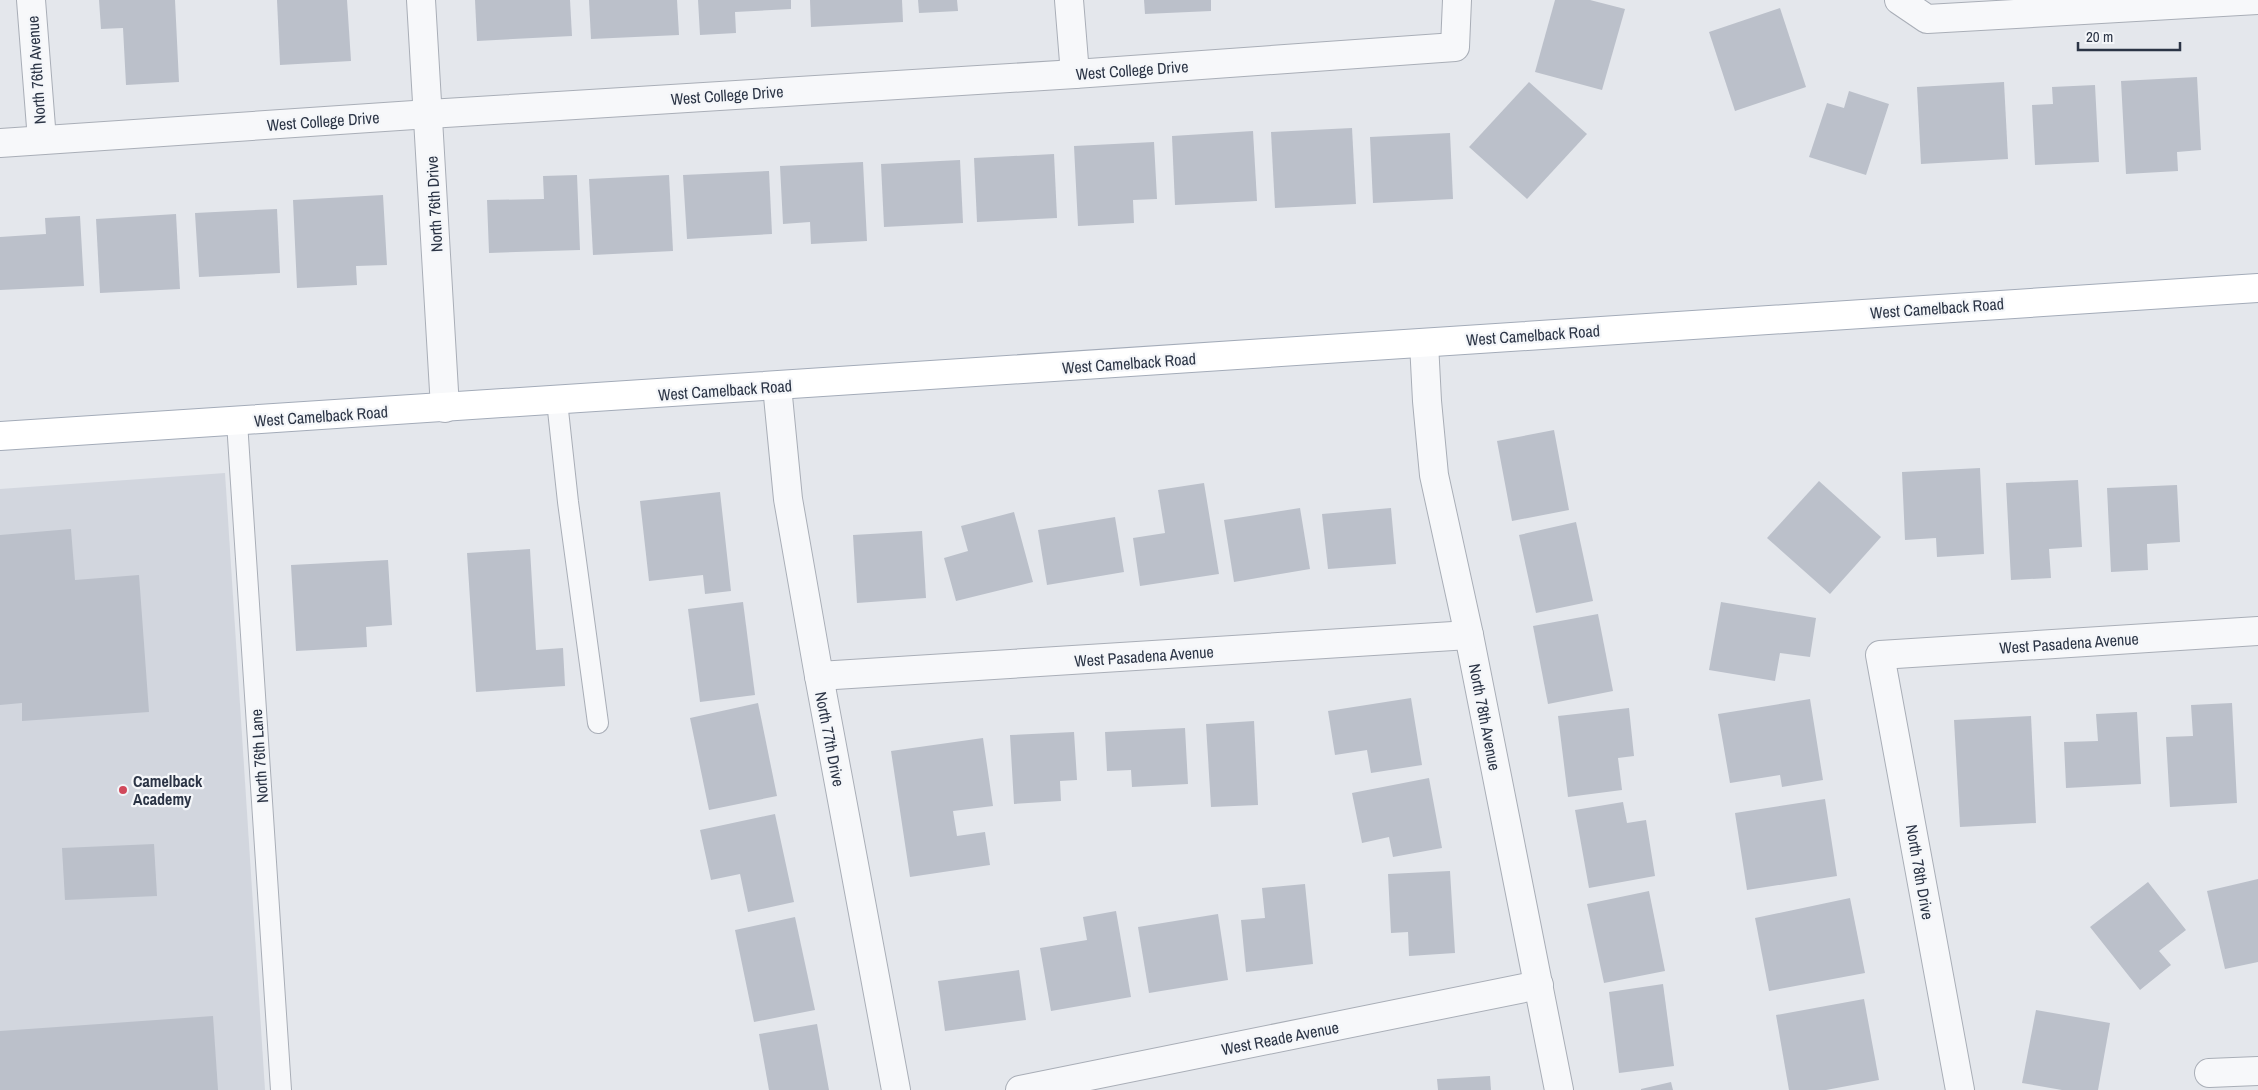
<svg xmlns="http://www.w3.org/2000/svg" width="2258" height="1090" viewBox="0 0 2258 1090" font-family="'Archivo Narrow',sans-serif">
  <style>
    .built { fill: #d2d6de }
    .building { fill: #bbc0ca }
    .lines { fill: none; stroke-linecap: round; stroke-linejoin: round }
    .lane-casing { stroke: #a9aeb7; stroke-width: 22 }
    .street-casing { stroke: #a9aeb7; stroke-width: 30 }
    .primary-casing { stroke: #a3abb8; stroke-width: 30 }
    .lane { stroke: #f7f8fa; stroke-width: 20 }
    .street { stroke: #f7f8fa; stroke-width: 28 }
    .primary { stroke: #fff; stroke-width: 28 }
    .poi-dot { fill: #d1495b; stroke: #f4f6f9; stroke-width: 2 }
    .labels { text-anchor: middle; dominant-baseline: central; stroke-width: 4.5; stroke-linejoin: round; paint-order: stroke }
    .street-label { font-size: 16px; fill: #2b3445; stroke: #f4f6f9 }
    .poi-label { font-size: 16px; font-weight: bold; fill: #2b3445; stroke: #f4f6f9; text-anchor: start }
  </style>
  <rect width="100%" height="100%" fill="#e4e7ec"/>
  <polygon class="built" points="225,473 265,1090 0,1090 0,489"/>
  <g class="building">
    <polygon points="99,0 175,0 179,82 126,85 123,28 101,29"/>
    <polygon points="277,0 347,0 351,61 280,65"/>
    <polygon points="475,0 570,0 572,36 477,41"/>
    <polygon points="589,0 677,0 679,35 591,39"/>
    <polygon points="698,0 791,0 791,9 735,12 736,33 700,35"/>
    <polygon points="810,0 902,0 903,22 811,27"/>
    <polygon points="918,0 957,0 958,11 919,13"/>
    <polygon points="1144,0 1211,0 1211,11 1145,14"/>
    <polygon points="1555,0 1590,0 1625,9 1602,90 1535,72"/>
    <polygon points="1780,8 1806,87 1735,111 1709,32"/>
    <polygon points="2197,77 2201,150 2177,152 2178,171 2126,174 2121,81"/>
    <polygon points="1529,82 1587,134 1527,199 1469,147"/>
    <polygon points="2004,82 2008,159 1921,164 1917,87"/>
    <polygon points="2095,85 2099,162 2035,165 2032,105 2053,104 2052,87"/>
    <polygon points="1849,91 1889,104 1866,175 1809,157 1827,103 1844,108"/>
    <polygon points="1352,128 1356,204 1275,208 1271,132"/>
    <polygon points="1253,131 1257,201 1175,205 1172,136"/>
    <polygon points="1450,133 1453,199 1373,203 1370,137"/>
    <polygon points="1154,142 1157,199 1133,200 1134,223 1078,226 1074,146"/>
    <polygon points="1054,154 1057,218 977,222 974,158"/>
    <polygon points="960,160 963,223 884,227 881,164"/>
    <polygon points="863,162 867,241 811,244 810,222 783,224 780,166"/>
    <polygon points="769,171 772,234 687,239 683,175"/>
    <polygon points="577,175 580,250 489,253 487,200 544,199 543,176"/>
    <polygon points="669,175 673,251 593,255 589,179"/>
    <polygon points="383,195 387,265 356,266 357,285 297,288 293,200"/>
    <polygon points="277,209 280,273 199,277 195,213"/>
    <polygon points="176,214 180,289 100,293 96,219"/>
    <polygon points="80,216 84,286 0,290 0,237 46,234 45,218"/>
    <polygon points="1554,430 1569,510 1512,521 1497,441"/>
    <polygon points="1980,468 1984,554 1937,557 1936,538 1905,540 1902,472"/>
    <polygon points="2078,480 2082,547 2049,549 2051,578 2011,580 2006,483"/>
    <polygon points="1819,481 1881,537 1830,594 1767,538"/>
    <polygon points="1204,483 1219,574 1140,586 1133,538 1165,533 1158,490"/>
    <polygon points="2177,485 2180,542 2147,544 2148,570 2111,572 2107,488"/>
    <polygon points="720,492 731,591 705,594 703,575 649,581 640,501"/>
    <polygon points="1300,508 1310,569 1234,582 1224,520"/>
    <polygon points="1391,508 1396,564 1328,569 1322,514"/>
    <polygon points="1014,512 1033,582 956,601 944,558 968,551 961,526"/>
    <polygon points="1115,517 1124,572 1047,585 1038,530"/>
    <polygon points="1576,522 1593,601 1536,613 1519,535"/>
    <polygon points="71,529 75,580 139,575 149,712 22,721 22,703 0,705 0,535"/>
    <polygon points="922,531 926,598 857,603 853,535"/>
    <polygon points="530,549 536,650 563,648 565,686 476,692 467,553"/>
    <polygon points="388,560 392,625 366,627 367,647 296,651 291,565"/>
    <polygon points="743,602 755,695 700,702 688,609"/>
    <polygon points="1721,602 1816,618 1810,657 1780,653 1775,681 1709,670"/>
    <polygon points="1598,614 1613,691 1548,704 1533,626"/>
    <polygon points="1411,698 1422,765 1371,773 1367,750 1335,755 1328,711"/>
    <polygon points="1810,699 1823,780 1782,787 1780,775 1730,783 1718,714"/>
    <polygon points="758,703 777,796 709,810 690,718"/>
    <polygon points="2232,703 2237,803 2170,807 2166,737 2193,736 2191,705"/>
    <polygon points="1629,708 1634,756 1618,758 1622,790 1568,797 1558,716"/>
    <polygon points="2137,712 2141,784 2066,788 2064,742 2098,741 2096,714"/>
    <polygon points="2031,716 2036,823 1960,827 1954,720"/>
    <polygon points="1254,721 1258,805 1211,807 1206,724"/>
    <polygon points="1185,728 1188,784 1132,787 1131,770 1107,771 1105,732"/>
    <polygon points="1074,732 1077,780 1060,781 1061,801 1014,804 1010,735"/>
    <polygon points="983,738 993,806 953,811 957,836 985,832 990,865 910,877 891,751"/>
    <polygon points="1429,778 1442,848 1393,857 1389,837 1362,843 1352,793"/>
    <polygon points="1825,799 1837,876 1747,890 1735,813"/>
    <polygon points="1623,802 1627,823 1646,820 1655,876 1589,888 1575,810"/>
    <polygon points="775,814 794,902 748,912 740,874 711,880 700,830"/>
    <polygon points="154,844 157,896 65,900 62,848"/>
    <polygon points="1450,871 1455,953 1409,956 1408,932 1391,933 1388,874"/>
    <polygon points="2258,879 2258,962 2225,969 2207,891"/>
    <polygon points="2148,882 2186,930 2159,951 2171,965 2140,990 2090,927"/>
    <polygon points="1305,884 1313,964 1246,972 1241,920 1265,918 1262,888"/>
    <polygon points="1649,891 1665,971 1604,983 1587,904"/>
    <polygon points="1850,898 1865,973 1769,991 1755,918"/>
    <polygon points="1116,911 1131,997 1051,1011 1040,948 1087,940 1083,917"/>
    <polygon points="1218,914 1228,980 1149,993 1138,927"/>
    <polygon points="795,917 815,1010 754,1022 735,930"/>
    <polygon points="1019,970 1026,1020 945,1031 938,981"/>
    <polygon points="1663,984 1674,1066 1619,1073 1609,992"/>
    <polygon points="1864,999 1879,1080 1826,1090 1789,1090 1776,1015"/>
    <polygon points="2036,1010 2110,1023 2098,1090 2062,1090 2022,1083"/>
    <polygon points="213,1016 218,1090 0,1090 0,1031"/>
    <polygon points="817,1024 829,1090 769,1090 759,1034"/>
    <polygon points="1490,1076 1491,1090 1438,1090 1437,1079"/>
    <polygon points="1671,1082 1673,1090 1641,1090 1641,1089"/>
  </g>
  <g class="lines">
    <defs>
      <g id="lane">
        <polyline points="557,401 568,502 598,723"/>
        <polyline points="237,422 281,1090"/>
      </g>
      <g id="street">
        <polyline points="31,0 42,140"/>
        <polyline points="421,0 445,408"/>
        <polyline points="1069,0 1075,74"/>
        <polyline points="1899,0 1927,19 2258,0"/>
        <polyline points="0,143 429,114 1075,74 1455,47 1457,0"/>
        <polyline points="1424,343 1427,401 1434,475 1469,635 1559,1090"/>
        <polyline points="777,386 788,499 819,676 896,1090"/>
        <polyline points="819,676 1469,635"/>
        <polyline points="2209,1073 2258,1071"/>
        <polyline points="1020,1090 1539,985"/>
        <polyline points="1960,1090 1880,655 2258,631"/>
      </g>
      <polyline id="primary" points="0,436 2258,288"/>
    </defs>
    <use href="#lane" class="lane-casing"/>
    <use href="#street" class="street-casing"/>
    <use href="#primary" class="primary-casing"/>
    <use href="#lane" class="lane"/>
    <use href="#street" class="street"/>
    <use href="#primary" class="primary"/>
  </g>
  <circle class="poi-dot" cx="123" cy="790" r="5"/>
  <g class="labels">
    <g class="street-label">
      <text transform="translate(36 70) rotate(-94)">North 76th Avenue</text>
      <text transform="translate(1132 70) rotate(-4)">West College Drive</text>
      <text transform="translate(727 95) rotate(-4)">West College Drive</text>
      <text transform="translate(323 121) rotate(-4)">West College Drive</text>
      <text transform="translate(434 204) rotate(-93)">North 76th Drive</text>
      <text transform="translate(1937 308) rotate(-4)">West Camelback Road</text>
      <text transform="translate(1533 335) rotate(-4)">West Camelback Road</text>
      <text transform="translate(1129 363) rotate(-4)">West Camelback Road</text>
      <text transform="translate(725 390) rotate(-4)">West Camelback Road</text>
      <text transform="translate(321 416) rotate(-4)">West Camelback Road</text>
      <text transform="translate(2069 643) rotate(-4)">West Pasadena Avenue</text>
      <text transform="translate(1144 656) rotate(-4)">West Pasadena Avenue</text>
      <text transform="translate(1485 717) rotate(79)">North 78th Avenue</text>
      <text transform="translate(830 739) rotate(79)">North 77th Drive</text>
      <text transform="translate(259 756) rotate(-94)">North 76th Lane</text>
      <text transform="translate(1920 872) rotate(80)">North 78th Drive</text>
      <text transform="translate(1280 1038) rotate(-11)">West Reade Avenue</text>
    </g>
    <g class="poi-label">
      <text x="133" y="781">Camelback<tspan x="133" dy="18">Academy</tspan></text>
    </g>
  </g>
  <path d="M2078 42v8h102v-8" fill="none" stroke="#2b3445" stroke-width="2.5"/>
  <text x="2086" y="42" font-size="15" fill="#2b3445" stroke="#f4f6f9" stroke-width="4" paint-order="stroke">20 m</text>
</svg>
